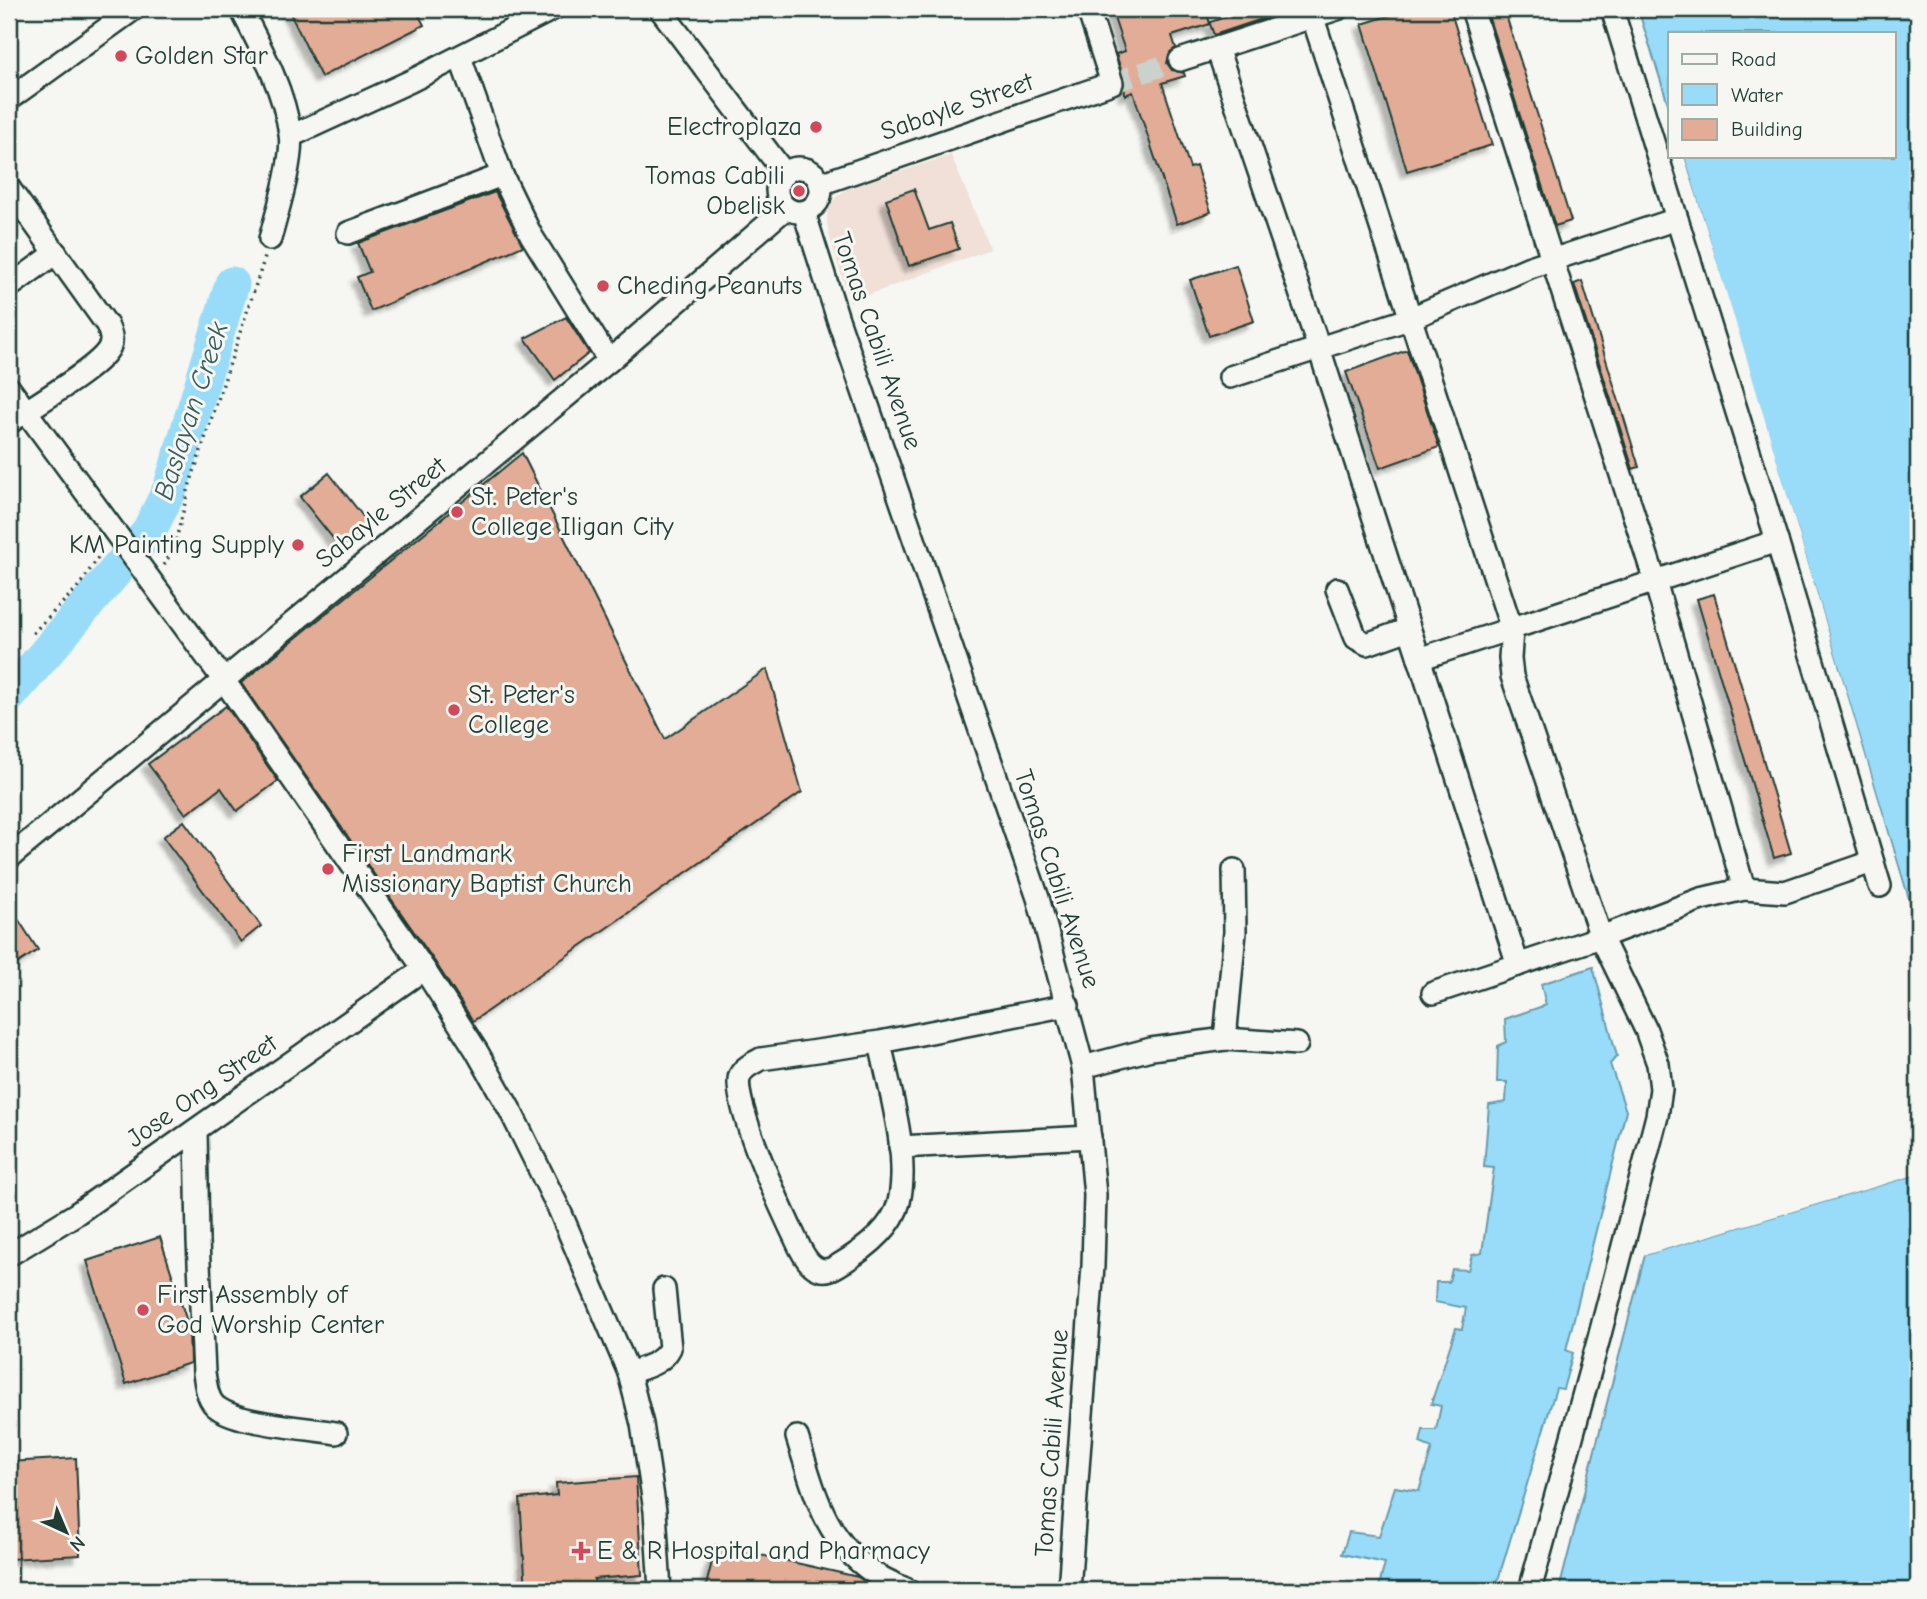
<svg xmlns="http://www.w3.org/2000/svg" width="1927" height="1599" viewBox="0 0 1927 1599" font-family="'Comic Neue',sans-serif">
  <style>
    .built { fill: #f0e0d7 }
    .water { fill: #98dcfa; stroke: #689cab; stroke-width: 2 }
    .pier { fill: #f6f6f2 }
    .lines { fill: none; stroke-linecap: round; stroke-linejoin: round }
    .river { stroke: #98dcfa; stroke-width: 35 }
    .building { fill: #e2ac97; stroke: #1f3d34; stroke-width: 2; filter: url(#shadow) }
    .minor-tunnel { stroke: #cbd1cc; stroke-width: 21; stroke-dasharray: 21 10; stroke-linecap: butt }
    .minor-casing { stroke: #1f3d34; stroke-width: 26 }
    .path { stroke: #1f3d34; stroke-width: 3.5; stroke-dasharray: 2 5; stroke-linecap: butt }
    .minor { stroke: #f6f6f2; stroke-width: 21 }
    .poi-dot { fill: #d1495b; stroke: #f6f6f2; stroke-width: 2.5 }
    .labels { text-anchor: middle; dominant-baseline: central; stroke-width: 6; stroke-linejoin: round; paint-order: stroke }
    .poi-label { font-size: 26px; fill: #1f3d34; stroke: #f6f6f2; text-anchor: start }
    .street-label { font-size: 26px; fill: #1f3d34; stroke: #f6f6f2 }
    .water-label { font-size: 28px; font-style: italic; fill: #375d5c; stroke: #f6f6f2 }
  </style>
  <defs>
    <filter id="shadow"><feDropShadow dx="-6" dy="6" stdDeviation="2" flood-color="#0004"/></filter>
  </defs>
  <rect width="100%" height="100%" fill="#f6f6f2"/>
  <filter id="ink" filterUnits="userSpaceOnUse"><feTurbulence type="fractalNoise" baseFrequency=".0143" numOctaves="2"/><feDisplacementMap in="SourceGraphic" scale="14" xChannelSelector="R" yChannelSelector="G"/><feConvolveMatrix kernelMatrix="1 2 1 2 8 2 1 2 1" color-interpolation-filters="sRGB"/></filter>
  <g filter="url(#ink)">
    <g class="built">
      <polygon points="951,155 990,249 850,302 829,235 827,222 828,209 836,197 848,188"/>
      <polygon points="639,1473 645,1590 520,1590 515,1494 554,1492 554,1478"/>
    </g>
    <g class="water">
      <polygon points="1638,9 1918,9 1918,929 1684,156 1894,156 1894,33 1670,33 1670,110"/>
      <polygon points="1593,967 1617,1056 1610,1064 1626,1111 1566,1350 1573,1353 1563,1389 1556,1388 1495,1590 1378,1590 1385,1563 1342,1554 1349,1532 1379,1536 1395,1487 1419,1491 1432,1448 1420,1443 1423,1430 1436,1430 1441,1406 1431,1404 1456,1328 1462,1329 1466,1308 1435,1302 1436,1282 1449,1282 1452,1269 1468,1270 1472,1255 1482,1253 1494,1168 1484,1167 1489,1105 1506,1102 1507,1082 1497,1082 1498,1046 1506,1042 1505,1019 1546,1005 1541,984"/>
      <polygon points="1918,1174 1918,1590 1559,1590 1645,1255"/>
    </g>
    <g class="pier">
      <polygon points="1680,156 1684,156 1743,346 1918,933 1915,930"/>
      <polygon points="1918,1171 1918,1174 1645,1255 1646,1251"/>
    </g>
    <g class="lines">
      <polyline class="river" points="9,696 148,533 170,489 232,284"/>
    </g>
    <g class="building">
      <polygon points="288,9 416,9 424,25 321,77"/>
      <polygon points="1111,9 1206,9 1210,24 1210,22 1251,9 1292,9 1214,35 1210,24 1172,36 1176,48 1170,52 1167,63 1172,70 1184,73 1185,76 1162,83 1190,168 1196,166 1211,212 1177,224 1133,92 1125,95 1124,79 1116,54 1125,51"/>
      <polygon points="1411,9 1450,9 1492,145 1407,171 1362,24"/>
      <polygon points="1486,9 1504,9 1571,221 1555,226"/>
      <polygon points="914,189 929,230 950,223 959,249 909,266 886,199"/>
      <polygon points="495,192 523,246 371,311 357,277 370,272 358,243"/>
      <polygon points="1236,265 1254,321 1209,336 1190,280"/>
      <polygon points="1582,281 1639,467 1633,469 1574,284"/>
      <polygon points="566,317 589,353 555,380 525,338"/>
      <polygon points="1407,350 1439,447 1380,468 1346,372"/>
      <polygon points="522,453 665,739 767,669 802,792 473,1021 435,962 241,683"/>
      <polygon points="329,473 369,524 340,547 300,497"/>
      <polygon points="1714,594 1791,853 1774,858 1697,599"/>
      <polygon points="226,706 278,781 237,811 221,788 186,814 148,764"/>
      <polygon points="184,821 261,926 241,942 163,837"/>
      <polygon points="9,905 38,950 9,969"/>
      <polygon points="160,1237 189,1328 190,1363 126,1384 87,1261"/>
      <polygon points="76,1458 80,1555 9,1559 9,1462"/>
      <polygon points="636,1477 642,1575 594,1579 595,1590 526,1590 520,1499 557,1495 556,1483"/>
      <polygon points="716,1545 858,1577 877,1590 705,1590"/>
    </g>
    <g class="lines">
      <polyline class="minor-tunnel" points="1112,83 1180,60"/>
      <defs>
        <g id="minor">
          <path d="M 241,9 C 261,48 284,90 290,134 C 294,158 277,213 270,239"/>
          <polyline points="660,9 785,174"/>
          <polyline points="1310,9 1512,630 1510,658 1512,676 1601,937 1646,1030 1658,1064 1661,1089 1657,1116 1599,1338 1530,1590"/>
          <polyline points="1472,9 1655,581 1744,889"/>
          <polyline points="1217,48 1319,348 1518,965"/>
          <polyline points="460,57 502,175 531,235 609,361"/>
          <polyline points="1180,60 1337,9"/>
          <polyline points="9,99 134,9"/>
          <polyline points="291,136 411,81 553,9"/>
          <circle cx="799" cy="190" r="22"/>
          <polyline points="820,184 1112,83 1088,9"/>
          <path d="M 9,188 L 107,325 C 110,332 113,339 110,346 C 102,367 30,407 9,423"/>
          <polyline points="804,212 838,319 1038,898 1083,1067 1095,1195 1093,1266 1069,1590"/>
          <polyline points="1677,219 1777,541 1880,886"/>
          <polyline points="348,233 502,175"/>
          <polyline points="9,287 56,253"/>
          <polyline points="1230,377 1409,319 1530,267 1677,219 1612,9"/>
          <polyline points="9,388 223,679 424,969 476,1050 510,1110 559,1209 629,1373 642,1424 655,1511 660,1590"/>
          <polyline points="1337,589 1356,638 1367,644 1409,629"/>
          <polyline points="1419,659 1777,541"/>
          <polyline points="9,858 609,361 786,208"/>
          <polyline points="1433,993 1601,937 1701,899 1744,889 1785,892 1872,862"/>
          <polyline points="1225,1039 1235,932 1234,870"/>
          <path d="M 880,1042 C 889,1089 910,1154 899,1202 C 892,1230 861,1252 837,1266 C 819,1277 808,1264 800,1248 C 787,1221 729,1099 740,1075 C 744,1067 753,1063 761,1059 L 880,1042 L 1068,1005"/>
          <polyline points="1083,1067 1151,1049 1225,1039 1297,1044"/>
          <path d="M 196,1130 L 198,1241 L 204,1373 C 206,1385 207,1401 218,1408 C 240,1424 308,1428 336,1433"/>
          <polyline points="900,1147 1090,1137"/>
          <polyline points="9,1255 76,1214 424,969"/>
          <path d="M 629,1373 C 645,1367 662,1364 670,1348 L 664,1289"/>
          <path d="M 797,1437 C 814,1490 824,1540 874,1573 C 884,1580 897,1585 908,1590"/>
        </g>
      </defs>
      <use href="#minor" class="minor-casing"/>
      <g class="path">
        <path d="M 164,565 C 179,541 182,511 190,484 C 215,408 240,333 265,257"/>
        <polyline points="33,633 79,586 103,550"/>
      </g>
      <use href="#minor" class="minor"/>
    </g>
  </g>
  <g class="poi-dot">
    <circle cx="121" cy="56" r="7"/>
    <circle cx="816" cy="127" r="7"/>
    <circle cx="799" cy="191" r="7"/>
    <circle cx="603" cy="286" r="7"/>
    <circle cx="457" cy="512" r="7"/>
    <circle cx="298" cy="545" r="7"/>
    <circle cx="454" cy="710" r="7"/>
    <circle cx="328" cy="869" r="7"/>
    <circle cx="143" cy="1310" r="7"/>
    <path d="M577.5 1540.5h7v7h7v7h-7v7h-7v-7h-7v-7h7z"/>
  </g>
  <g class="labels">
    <g class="poi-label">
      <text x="135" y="56">Golden Star</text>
      <text x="802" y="127" text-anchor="end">Electroplaza</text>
      <text x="785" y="176" text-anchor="end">Tomas Cabili<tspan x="785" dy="30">Obelisk</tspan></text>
      <text x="617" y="286">Cheding Peanuts</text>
      <text x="471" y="497">St. Peter's<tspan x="471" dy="30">College Iligan City</tspan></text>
      <text x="284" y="545" text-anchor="end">KM Painting Supply</text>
      <text x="468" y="695">St. Peter's<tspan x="468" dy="30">College</tspan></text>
      <text x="342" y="854">First Landmark<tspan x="342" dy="30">Missionary Baptist Church</tspan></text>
      <text x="157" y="1295">First Assembly of<tspan x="157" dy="30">God Worship Center</tspan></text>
      <text x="597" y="1551">E &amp; R Hospital and Pharmacy</text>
    </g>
    <g class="street-label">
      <text transform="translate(957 107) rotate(-19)">Sabayle Street</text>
      <text transform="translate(877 341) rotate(71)">Tomas Cabili Avenue</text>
      <text transform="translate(381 513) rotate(-39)">Sabayle Street</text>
      <text transform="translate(1057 879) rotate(72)">Tomas Cabili Avenue</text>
      <text transform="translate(202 1091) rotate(-35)">Jose Ong Street</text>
      <text transform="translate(1052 1443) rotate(-86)">Tomas Cabili Avenue</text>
    </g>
    <g class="water-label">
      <text transform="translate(191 411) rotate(-72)">Baslayan Creek</text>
    </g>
  </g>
  <rect width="1927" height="1599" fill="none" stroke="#f6f6f2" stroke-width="35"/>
  <rect x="18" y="18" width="1892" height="1564" fill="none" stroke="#1f3d34" stroke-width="2.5" filter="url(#ink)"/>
  <rect x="1668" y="32" width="228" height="126" fill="#f6f6f2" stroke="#a0aca6" stroke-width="2"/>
  <rect x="1682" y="54" width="35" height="10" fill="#f6f6f2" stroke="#a0aca6" stroke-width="2"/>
  <text x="1731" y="66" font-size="21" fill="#1f3d34">Road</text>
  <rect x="1682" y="84" width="35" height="21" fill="#98dcfa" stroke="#a0aca6" stroke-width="2"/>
  <text x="1731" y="102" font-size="21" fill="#1f3d34">Water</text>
  <rect x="1682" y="119" width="35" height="21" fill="#e2ac97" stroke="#a0aca6" stroke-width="2"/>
  <text x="1731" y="136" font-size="21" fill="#1f3d34">Building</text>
  <g transform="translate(66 1532) rotate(136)" stroke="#f6f6f2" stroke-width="5" paint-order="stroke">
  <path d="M0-5L12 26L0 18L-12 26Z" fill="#1f3d34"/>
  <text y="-10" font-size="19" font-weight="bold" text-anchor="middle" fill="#1f3d34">N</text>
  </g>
</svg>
